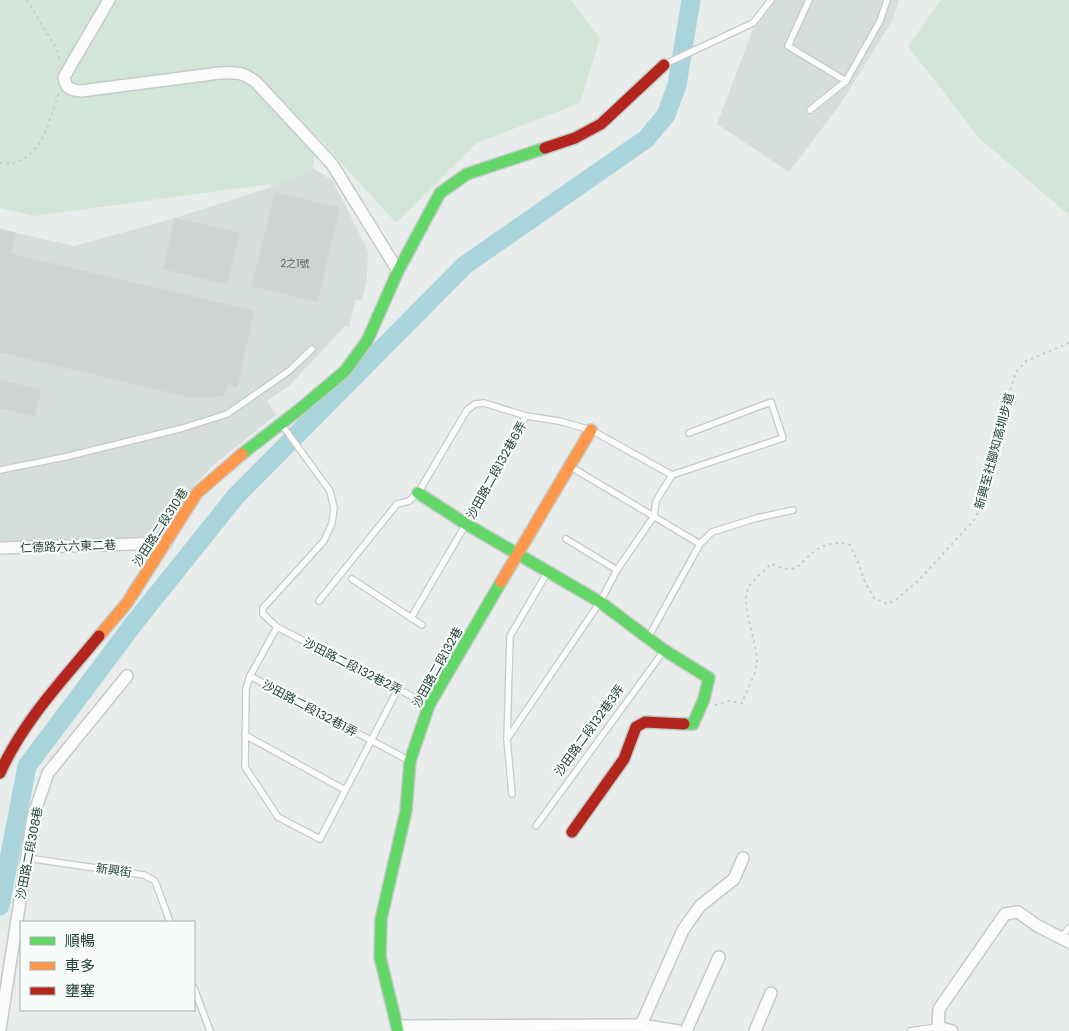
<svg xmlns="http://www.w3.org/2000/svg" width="1069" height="1031" viewBox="0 0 1069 1031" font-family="Poppins,'Noto Sans TC',sans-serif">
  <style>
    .built { fill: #d6dedb }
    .green { fill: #d1e6d8 }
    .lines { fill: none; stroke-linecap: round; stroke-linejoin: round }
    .river { stroke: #a9d4db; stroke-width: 19 }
    .building { fill: #cfd4d2; stroke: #d1d6d4 }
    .lane-casing { stroke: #c5cac8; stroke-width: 8 }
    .street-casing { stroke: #c5cac8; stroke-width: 14 }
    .fast-casing { stroke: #c3cbc8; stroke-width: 14 }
    .slow-casing { stroke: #c3cbc8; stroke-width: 14 }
    .jam-casing { stroke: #c3cbc8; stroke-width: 14 }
    .path { stroke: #c3ccca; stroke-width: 2; stroke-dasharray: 2.5 4; stroke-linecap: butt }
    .lane { stroke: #fcfcfc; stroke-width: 5.5 }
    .street { stroke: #fcfcfc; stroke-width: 11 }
    .fast { stroke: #63d668; stroke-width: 11 }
    .slow { stroke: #ff974d; stroke-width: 11 }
    .jam { stroke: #b3261e; stroke-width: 11 }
    .labels { text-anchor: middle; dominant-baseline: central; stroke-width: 4.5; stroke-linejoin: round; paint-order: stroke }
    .number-label { font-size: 10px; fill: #506761 }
    .street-label { font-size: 12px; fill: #24423a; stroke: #f7fbf9 }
  </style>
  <rect width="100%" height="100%" fill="#e8edeb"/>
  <g class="built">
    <polygon points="776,0 899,0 892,21 841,103 789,172 717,124 752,32"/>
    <polygon points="313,168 333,181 368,251 367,279 362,301 356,300 349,327 345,326 290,385 267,401 276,415 211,467 180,502 157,539 0,543 0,229 74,246 175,218 272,187"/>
  </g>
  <g class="green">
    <polygon points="0,0 571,0 600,38 580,103 477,143 396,223 317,136 313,168 273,187 270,184 34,216 0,208"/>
    <polygon points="941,0 1069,0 1069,215 978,137 908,46"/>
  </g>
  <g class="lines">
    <polyline class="river" points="0,906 27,766 135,622 236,496 465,265 646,139 666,115 677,85 691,0"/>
  </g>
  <g class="building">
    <polygon points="275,192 340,208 317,302 252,286"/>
    <polygon points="175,218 240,233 227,284 163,269"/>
    <polygon points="0,229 16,233 11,254 254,311 237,387 227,384 224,396 189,397 0,352"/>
    <polygon points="0,380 41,390 35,416 0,408"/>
  </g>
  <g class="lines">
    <defs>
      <g id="lane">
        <polyline points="809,0 788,46 846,81 880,21 887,0"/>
        <polyline points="665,64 753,23 771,0"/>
        <polyline points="810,110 846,81"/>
        <polyline points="282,425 330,491 334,508 332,523 324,541 263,608 263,614 277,627 427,704"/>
        <polyline points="571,467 700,544"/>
        <polyline points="0,470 65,457 183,428 227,414 289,371 312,349"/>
        <polyline points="566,539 617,570"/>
        <polyline points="352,579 422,625"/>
        <polyline points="319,601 397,504 409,501 418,493 467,410 475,404 484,403 526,416 559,421 591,430 672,475 783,438 771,402 689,433"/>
        <polyline points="411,618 466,524 526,416"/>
        <polyline points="277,627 250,676 246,689 245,767 278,817 320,839 398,689"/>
        <polyline points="649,636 700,544 712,532 757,518 793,510"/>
        <polyline points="250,676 408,760"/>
        <polyline points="245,735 345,790"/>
        <polyline points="507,739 600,602 617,570 654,516 656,501 672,475"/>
        <polyline points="512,794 507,739 510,636 547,573"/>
        <polyline points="536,826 663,652"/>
        <polyline points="27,858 144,875 155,881 170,922"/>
        <polyline points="1060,939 1069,928"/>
        <polyline points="194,988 210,1031"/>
        <polyline points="910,1031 938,1027"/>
      </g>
      <g id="street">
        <path d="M 109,0 L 64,77 C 66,88 69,90 81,91 L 220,73 C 237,72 242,72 256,82 L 332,164 L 398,271"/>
        <polyline points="0,548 166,543"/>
        <polyline points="641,1025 683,930 700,906 734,879 743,858"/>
        <polyline points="397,1026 641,1025 678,1031"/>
        <polyline points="0,1029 33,817 48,773 127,676"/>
        <polyline points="686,1031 719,957"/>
        <polyline points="755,1031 771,993"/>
        <polyline points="952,1031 938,1027 939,1009 1005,914 1018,912 1036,925 1069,942"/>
      </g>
      <g id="fast">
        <polyline points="242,454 300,409 345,371 367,341 398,271 440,193 467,174 545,148"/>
        <polyline points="418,493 466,524 600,602 664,650 709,678 704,699 693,724 684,724"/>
        <polyline points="398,1031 380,957 381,919 406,811 410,761 429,705 501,582"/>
      </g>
      <g id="slow">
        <polyline points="501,582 591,430"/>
        <polyline points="99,636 127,603 197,493 242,454"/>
      </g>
      <g id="jam">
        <polyline points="545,148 575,138 601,124 664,65"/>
        <path d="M 0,773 C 23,721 63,680 99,636"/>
        <polyline points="572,832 624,759 636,727 645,722 684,724"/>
      </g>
    </defs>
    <use href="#lane" class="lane-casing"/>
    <use href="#street" class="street-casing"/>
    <use href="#fast" class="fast-casing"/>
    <use href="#slow" class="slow-casing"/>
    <use href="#jam" class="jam-casing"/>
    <g class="path">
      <polyline points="27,0 57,50 60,61"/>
      <polyline points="0,163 12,164 27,157 39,144 46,131 59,93"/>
      <path d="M 715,705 L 729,701 L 742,703 C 746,692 756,674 757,663 C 758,643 739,603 749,586 C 755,578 764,571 771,564 C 777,566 785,570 791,569 C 799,568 804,560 810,555 C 820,545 837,540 850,545 L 860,567 L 864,580 L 874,598 L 887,604 L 897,599 L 920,579 L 974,520 L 981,507 L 1007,400 L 1016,372 L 1026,361 L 1069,343"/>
    </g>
    <use href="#lane" class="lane"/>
    <use href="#street" class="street"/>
    <use href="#fast" class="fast"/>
    <use href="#slow" class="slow"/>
    <use href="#jam" class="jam"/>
  </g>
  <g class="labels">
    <g class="number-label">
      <text x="295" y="263">2之1號</text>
    </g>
    <g class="street-label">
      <text transform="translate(994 451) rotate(-75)">新興至社腳知高圳步道</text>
      <text transform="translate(496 470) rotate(-61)">沙田路二段132巷6弄</text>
      <text transform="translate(160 527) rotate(-57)">沙田路二段310巷</text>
      <text transform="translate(68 546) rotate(-2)">仁德路六六東二巷</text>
      <text transform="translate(353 666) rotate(27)">沙田路二段132巷2弄</text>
      <text transform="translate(437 667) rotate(-61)">沙田路二段132巷</text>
      <text transform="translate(310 708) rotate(28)">沙田路二段132巷1弄</text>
      <text transform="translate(589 730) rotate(-54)">沙田路二段132巷3弄</text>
      <text transform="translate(29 853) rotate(-79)">沙田路二段308巷</text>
      <text transform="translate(114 870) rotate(8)">新興街</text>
    </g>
  </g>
  <rect x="20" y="921" width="175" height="90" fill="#f7fbf9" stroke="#a3b1ad"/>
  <rect x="30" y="937" width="25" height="8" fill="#63d668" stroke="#a3b1ad"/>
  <text x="65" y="946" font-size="15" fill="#24423a">順暢</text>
  <rect x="30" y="962" width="25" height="8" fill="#ff974d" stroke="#a3b1ad"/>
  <text x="65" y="971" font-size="15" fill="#24423a">車多</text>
  <rect x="30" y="987" width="25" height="8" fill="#b3261e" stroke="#a3b1ad"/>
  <text x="65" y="996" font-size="15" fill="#24423a">壅塞</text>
</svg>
